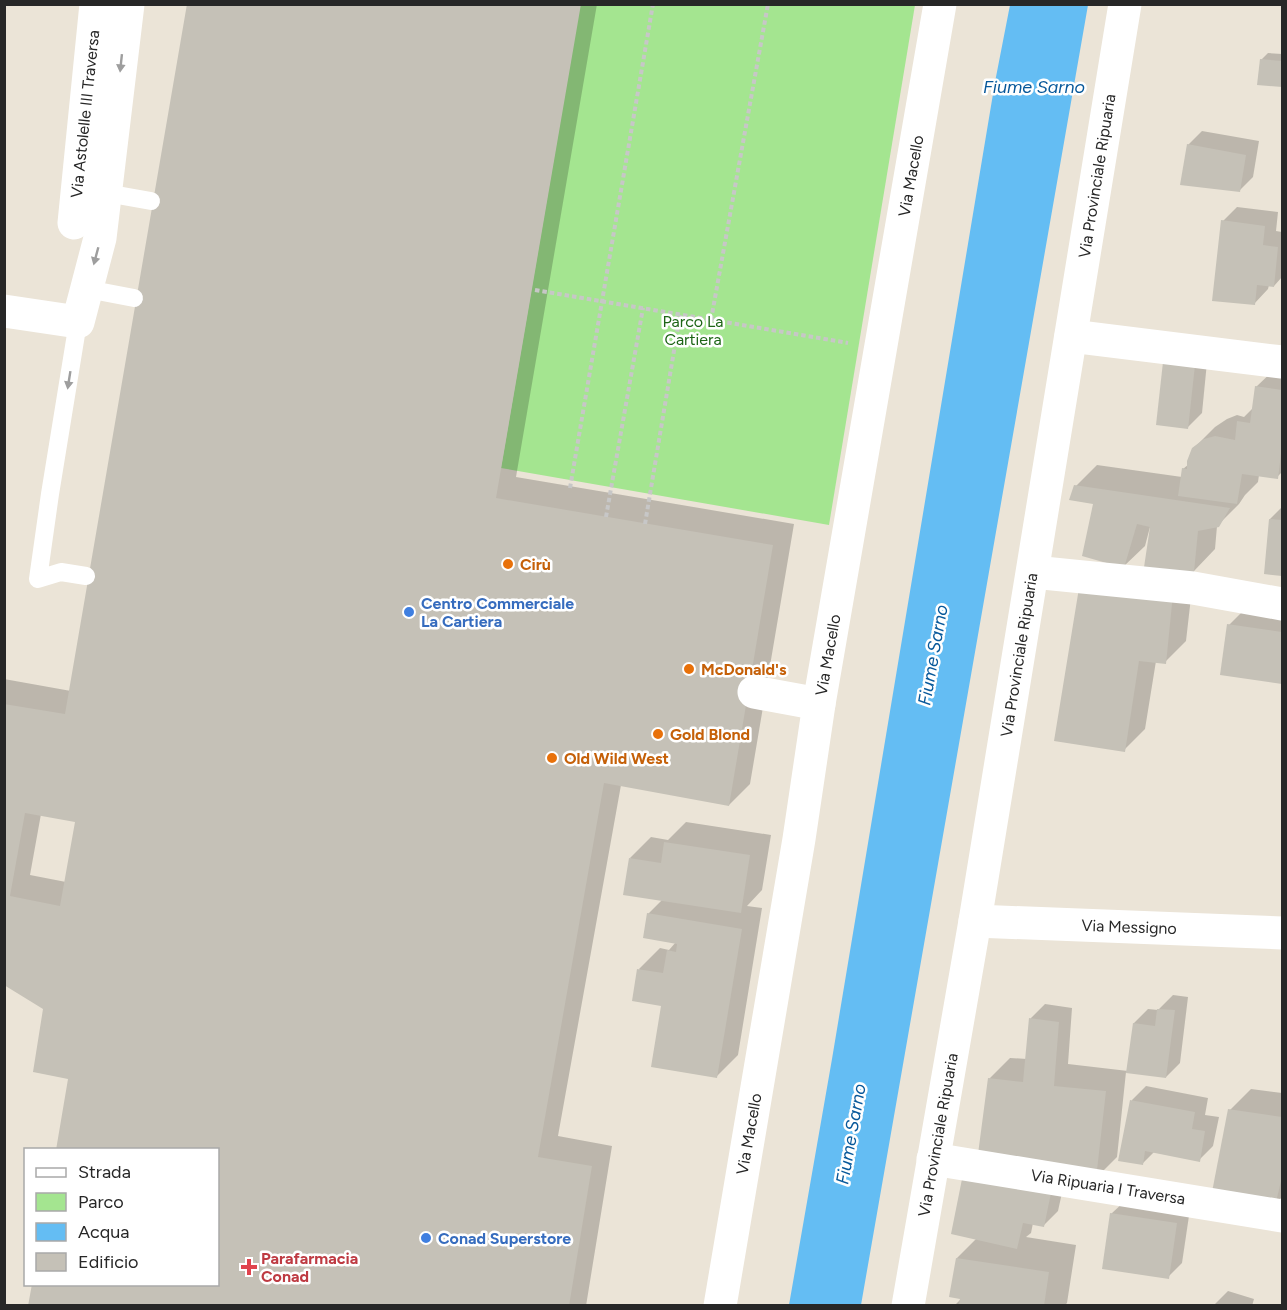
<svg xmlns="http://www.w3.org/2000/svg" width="1287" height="1310" viewBox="0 0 1287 1310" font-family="Figtree,sans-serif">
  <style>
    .green { fill: #a4e590 }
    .water { fill: #64bdf3 }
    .shadow { fill: #0003; fill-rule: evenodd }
    .building { fill: #c5c1b7; fill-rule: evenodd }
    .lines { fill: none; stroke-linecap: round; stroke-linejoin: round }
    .path { stroke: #c7c7c7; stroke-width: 4; stroke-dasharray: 4.5 3; stroke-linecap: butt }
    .lane { stroke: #fff; stroke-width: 18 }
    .street { stroke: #fff; stroke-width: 33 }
    .secondary { stroke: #fff; stroke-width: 33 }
    .oneway { fill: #9e9e9e }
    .food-dot { fill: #e8710a; stroke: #fff; stroke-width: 2 }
    .shop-dot { fill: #3f7fe0; stroke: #fff; stroke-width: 2 }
    .health-dot { fill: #e0444e; stroke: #fff; stroke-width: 2 }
    .labels { text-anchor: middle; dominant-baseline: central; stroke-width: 5; stroke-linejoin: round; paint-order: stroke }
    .street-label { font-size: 16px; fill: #272727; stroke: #fff }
    .park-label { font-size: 16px; fill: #1d6516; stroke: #fff }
    .food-label { font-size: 16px; font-weight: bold; fill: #c56008; stroke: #fff; text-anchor: start }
    .shop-label { font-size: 16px; font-weight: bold; fill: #366cbe; stroke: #fff; text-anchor: start }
    .health-label { font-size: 16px; font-weight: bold; fill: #be3a42; stroke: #fff; text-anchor: start }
    .water-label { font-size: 18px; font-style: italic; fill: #07589a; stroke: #fff }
  </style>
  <rect width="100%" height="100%" fill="#ebe4d7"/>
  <polygon class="green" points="580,5 915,5 829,525 501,468"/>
  <polygon class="water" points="1010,5 1088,5 861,1305 789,1305 832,1059 995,82"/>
  <g class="shadow">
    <path d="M 189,4 L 597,4 L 516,477 L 794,524 L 750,784 L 729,805 L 621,785 L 558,1136 L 612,1146 L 586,1306 L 29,1306 L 218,1284 L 218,1150 L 70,1078 L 45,1009 L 4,984 L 4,679 L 71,691 ZM 41,814 L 77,821 L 66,882 L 30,875 Z"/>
    <polygon points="1268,53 1282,54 1282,86 1259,83 1261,60"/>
    <polygon points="1202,131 1259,141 1253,177 1239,191 1188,145"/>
    <polygon points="1237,207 1278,212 1276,231 1282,232 1282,277 1274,286 1269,285 1268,289 1254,304 1223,221"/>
    <polygon points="1208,352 1202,413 1187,428 1164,363"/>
    <polygon points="1278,366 1282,366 1282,472 1277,477 1259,475 1258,482 1245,495 1239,504 1217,526 1215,549 1194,571 1186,641 1165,662 1156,661 1145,729 1124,750 1145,570 1152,528 1150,527 1145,546 1123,567 1095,503 1076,486 1097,465 1182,477 1183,469 1189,464 1193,449 1215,427 1227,419 1237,415 1244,417 1254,407 1256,387"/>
    <polygon points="1282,507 1282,574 1265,573 1270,519"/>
    <polygon points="1243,611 1282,617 1282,683 1222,674 1229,625"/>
    <polygon points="686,822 771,835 762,890 747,906 762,908 738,1055 717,1076 639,969 660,948 669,950 676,942 648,914 663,899 630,858 651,837 668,840"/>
    <polygon points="1173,995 1188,997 1180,1063 1166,1077 1126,1072 1117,1157 1096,1178 989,1079 1010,1058 1027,1059 1031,1018 1045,1004 1072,1008 1068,1064 1128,1071 1134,1023 1148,1009 1158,1010"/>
    <polygon points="1146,1086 1208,1098 1205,1115 1219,1117 1213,1146 1199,1160 1154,1152 1142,1164 1132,1100"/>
    <polygon points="1251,1089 1282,1093 1282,1197 1275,1204 1230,1110"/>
    <polygon points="1065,1179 1058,1211 1044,1225 1033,1223 1031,1233 1026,1237 1076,1245 1067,1303 1064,1306 954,1306 962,1298 957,1258 977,1238"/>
    <polygon points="1126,1200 1190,1209 1182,1263 1168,1277 1111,1214"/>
    <polygon points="1228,1291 1254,1299 1252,1306 1213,1306"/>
  </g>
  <g class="building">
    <path d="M 187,4 L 581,4 L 496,498 L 773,545 L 729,806 L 604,783 L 538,1157 L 592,1166 L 569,1306 L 28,1306 L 32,1284 L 218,1284 L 218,1150 L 56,1150 L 68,1079 L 33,1072 L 43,1009 L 4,985 L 4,704 L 65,714 ZM 25,813 L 75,822 L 60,906 L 10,896 Z"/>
    <polygon points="1260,59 1282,61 1282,87 1257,85"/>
    <polygon points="1187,144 1246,155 1240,192 1180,185"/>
    <polygon points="1221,220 1265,226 1263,245 1278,247 1274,287 1257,285 1255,305 1212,301"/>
    <polygon points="1163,362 1195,365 1188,429 1156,425"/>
    <polygon points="1255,386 1282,390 1282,445 1278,479 1242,474 1237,504 1178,496 1182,468 1187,469 1187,461 1192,448 1204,439 1215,436 1235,440 1237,421 1250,423"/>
    <polygon points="1074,485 1230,508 1219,527 1198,531 1194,572 1143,574 1150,527 1137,524 1124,568 1082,556 1093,504 1069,500"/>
    <polygon points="1269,519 1282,520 1282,576 1264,574"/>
    <polygon points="1079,588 1173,594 1166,664 1139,661 1125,752 1054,741"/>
    <polygon points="1227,624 1282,632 1282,684 1220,675"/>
    <polygon points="664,842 750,855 741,913 623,895 629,858 661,863"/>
    <polygon points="647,913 742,929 717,1078 651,1067 661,1006 632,1001 637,969 663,973 667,950 676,952 677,944 643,938"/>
    <polygon points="1157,1009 1175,1010 1166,1078 1126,1073 1133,1023 1155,1026"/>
    <polygon points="1029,1018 1059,1022 1054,1086 1106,1091 1096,1179 978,1154 988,1078 1023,1082"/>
    <polygon points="1130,1100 1195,1112 1192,1129 1205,1131 1200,1162 1145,1151 1143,1165 1118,1161"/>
    <polygon points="1228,1109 1282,1117 1282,1177 1275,1206 1212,1192"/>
    <polygon points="963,1174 1051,1193 1044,1227 1023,1223 1017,1249 951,1234"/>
    <polygon points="1110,1213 1177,1223 1169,1279 1102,1269"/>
    <polygon points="956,1258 1049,1272 1044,1306 958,1306 960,1299 949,1297"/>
  </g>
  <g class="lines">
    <g class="path">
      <polyline points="535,290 848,343"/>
      <polyline points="711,320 768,4"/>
      <polyline points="570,488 653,4"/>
      <polyline points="606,517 643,308"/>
      <polyline points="645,524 680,315"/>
    </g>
    <g class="lane">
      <polyline points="106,193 151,201"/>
      <polyline points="87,289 134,298"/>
      <polyline points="78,322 50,494 38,579 61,572 86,576"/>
    </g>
    <g class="street">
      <polyline points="74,223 96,4"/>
      <polyline points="4,311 78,322 100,238 128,4"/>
      <polyline points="1071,336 1282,362"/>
      <polyline points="1033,572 1193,588 1282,604"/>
      <polyline points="754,692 819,704"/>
      <polyline points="975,921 1282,933"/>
      <polyline points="933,1159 1282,1216"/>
      <polyline points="720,1306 799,839 819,704 940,4"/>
    </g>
    <polyline class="secondary" points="908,1306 975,921 1125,4"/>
  </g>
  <defs><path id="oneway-solid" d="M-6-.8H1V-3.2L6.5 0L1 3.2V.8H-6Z" transform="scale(1.5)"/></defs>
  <g class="oneway">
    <use href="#oneway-solid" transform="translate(121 63) rotate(96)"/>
    <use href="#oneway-solid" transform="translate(96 256) rotate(105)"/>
    <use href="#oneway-solid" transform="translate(69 380) rotate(99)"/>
  </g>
  <g class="food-dot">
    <circle cx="508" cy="564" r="6"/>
    <circle cx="689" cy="669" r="6"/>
    <circle cx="658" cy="734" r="6"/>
    <circle cx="552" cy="758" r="6"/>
  </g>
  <g class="shop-dot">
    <circle cx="409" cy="612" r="6"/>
    <circle cx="426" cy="1238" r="6"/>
  </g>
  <path class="health-dot" d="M246 1258h6v6h6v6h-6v6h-6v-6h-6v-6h6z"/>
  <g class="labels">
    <g class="street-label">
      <text transform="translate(85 114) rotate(-84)">Via Astolelle III Traversa</text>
      <text transform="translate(911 176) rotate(-80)">Via Macello</text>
      <text transform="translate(1097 176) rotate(-81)">Via Provinciale Ripuaria</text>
      <text transform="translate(828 655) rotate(-80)">Via Macello</text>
      <text transform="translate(1019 655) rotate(-81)">Via Provinciale Ripuaria</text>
      <text transform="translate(1129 927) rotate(2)">Via Messigno</text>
      <text transform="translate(749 1134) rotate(-80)">Via Macello</text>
      <text transform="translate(938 1135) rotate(-80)">Via Provinciale Ripuaria</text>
      <text transform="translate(1108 1187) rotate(9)">Via Ripuaria I Traversa</text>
    </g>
    <g class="park-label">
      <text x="693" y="321">Parco La<tspan x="693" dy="18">Cartiera</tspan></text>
    </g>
    <g class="food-label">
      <text x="520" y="564">Cirù</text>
      <text x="701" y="669">McDonald's</text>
      <text x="670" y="734">Gold Blond</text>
      <text x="564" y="758">Old Wild West</text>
    </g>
    <g class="shop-label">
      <text x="421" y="603">Centro Commerciale<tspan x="421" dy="18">La Cartiera</tspan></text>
      <text x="438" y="1238">Conad Superstore</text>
    </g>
    <g class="health-label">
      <text x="261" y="1258">Parafarmacia<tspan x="261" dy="18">Conad</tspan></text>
    </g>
    <g class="water-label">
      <text x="1034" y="87">Fiume Sarno</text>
      <text transform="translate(933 655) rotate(-80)">Fiume Sarno</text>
      <text transform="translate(851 1134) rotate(-80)">Fiume Sarno</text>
    </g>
  </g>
  <rect width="1287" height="1310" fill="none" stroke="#272727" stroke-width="12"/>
  <rect x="24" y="1148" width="195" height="138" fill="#ffffff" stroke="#a9a9a9" stroke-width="1.5"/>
  <rect x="36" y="1168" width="30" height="9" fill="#ffffff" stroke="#a9a9a9" stroke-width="1.5"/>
  <text x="78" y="1178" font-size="18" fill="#272727">Strada</text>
  <rect x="36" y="1193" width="30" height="18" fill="#a4e590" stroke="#a9a9a9" stroke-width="1.5"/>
  <text x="78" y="1208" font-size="18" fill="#272727">Parco</text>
  <rect x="36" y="1223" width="30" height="18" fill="#64bdf3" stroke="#a9a9a9" stroke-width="1.5"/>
  <text x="78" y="1238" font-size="18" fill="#272727">Acqua</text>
  <rect x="36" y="1253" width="30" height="18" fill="#c5c1b7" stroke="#a9a9a9" stroke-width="1.5"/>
  <text x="78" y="1268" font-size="18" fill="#272727">Edificio</text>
</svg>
